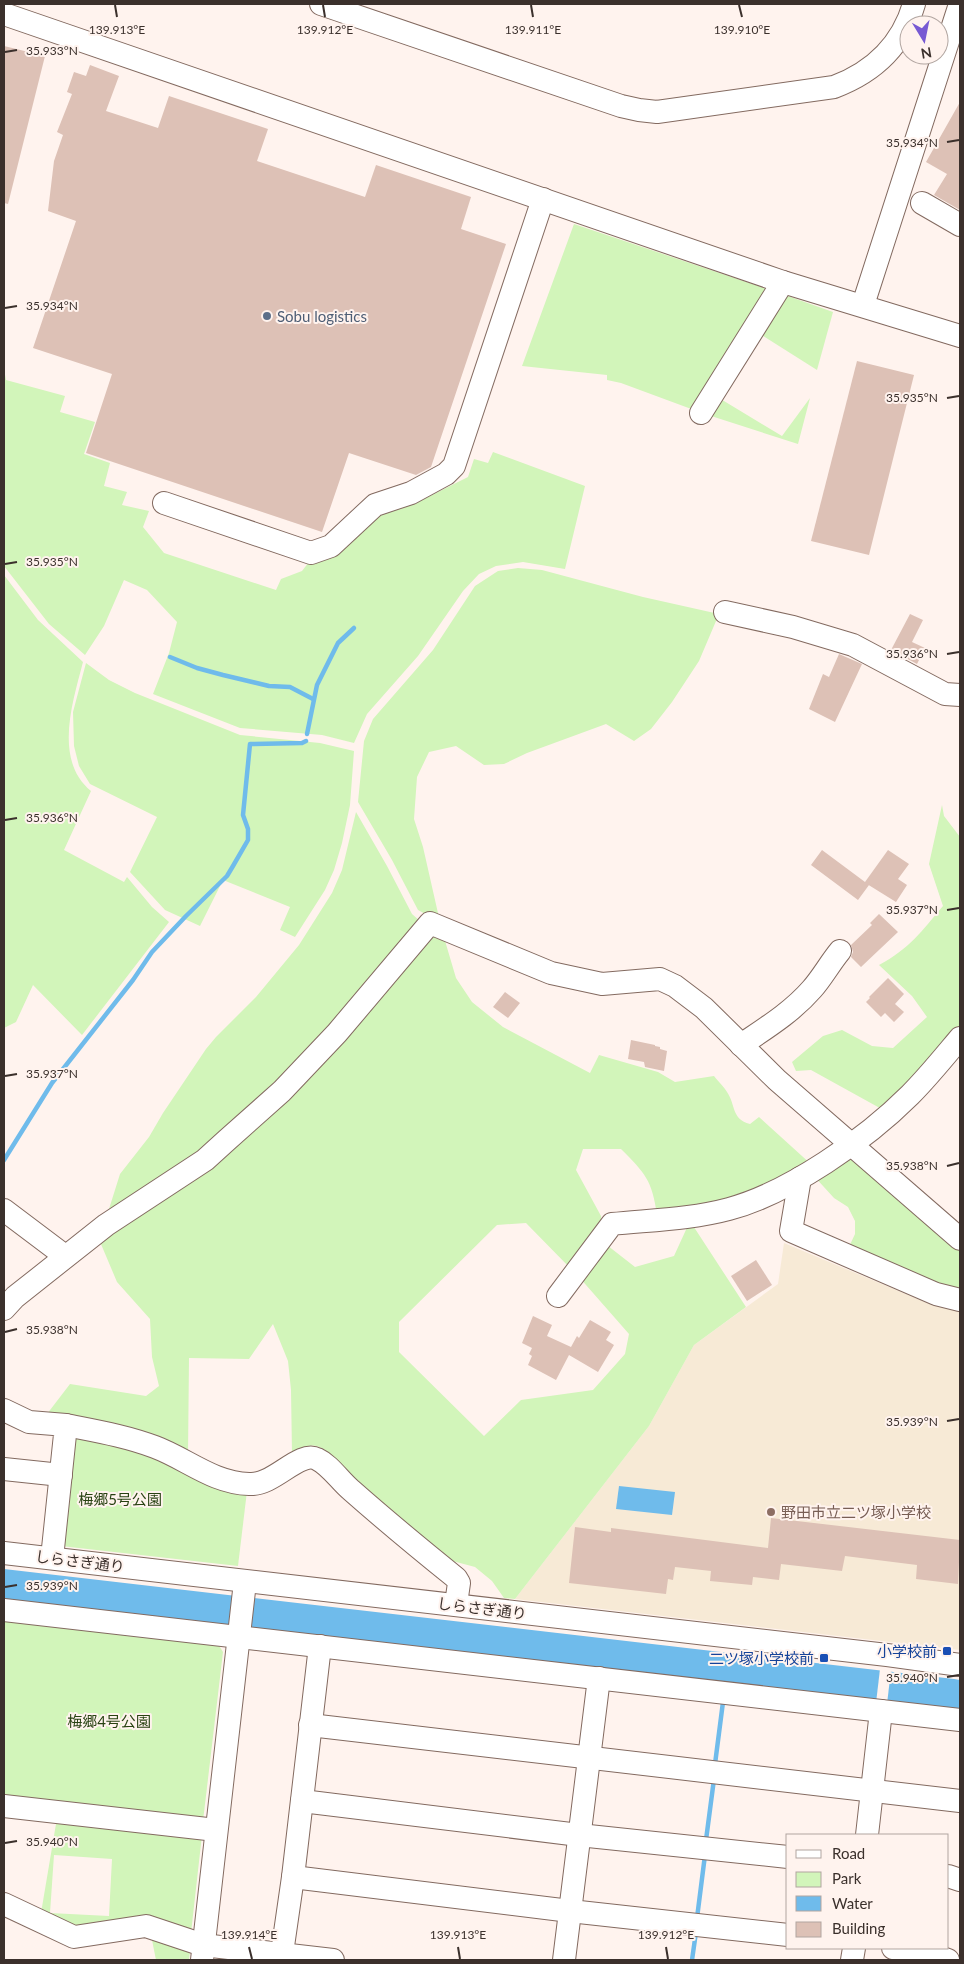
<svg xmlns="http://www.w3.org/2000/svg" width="964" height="1964" viewBox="0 0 964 1964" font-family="Lato,'Noto Sans JP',sans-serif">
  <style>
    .education { fill: #f7ead6 }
    .green { fill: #d2f5ba; fill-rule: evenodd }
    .water { fill: #6fbbeb }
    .pier { fill: #fff3ee }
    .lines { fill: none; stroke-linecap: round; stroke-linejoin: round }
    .stream { stroke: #6fbbeb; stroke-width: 4.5 }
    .building { fill: #ddc1b6 }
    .minor-casing { stroke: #836a60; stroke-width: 24 }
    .minor { stroke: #fff; stroke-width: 22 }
    .ticks { fill: none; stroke: #3b302c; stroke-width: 2 }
    .service-dot { fill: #5c6f8a; stroke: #fff3ee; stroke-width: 2 }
    .education-dot { fill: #8d6e63; stroke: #fff3ee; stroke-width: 2 }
    .transit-dot { fill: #1a4fb4; stroke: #fff3ee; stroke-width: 2 }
    .labels { text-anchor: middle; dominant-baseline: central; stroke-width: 4; stroke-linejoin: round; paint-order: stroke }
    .service-label { font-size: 15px; fill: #4e5e75; stroke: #fff3ee; text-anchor: start }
    .park-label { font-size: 15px; fill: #284212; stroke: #fff3ee }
    .education-label { font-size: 15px; fill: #785e54; stroke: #fff3ee; text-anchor: start }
    .street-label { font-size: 15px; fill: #3b302c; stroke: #fff3ee }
    .transit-label { font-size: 15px; fill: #164399; stroke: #fff3ee; text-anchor: end }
    .ticks-label { font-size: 12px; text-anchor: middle; fill: #3b302c; stroke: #fff3ee; stroke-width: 4; stroke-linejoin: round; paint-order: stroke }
  </style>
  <rect width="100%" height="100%" fill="#fff3ee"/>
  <polygon class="education" points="784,1243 932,1305 960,1311 960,1650 515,1599 649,1426 694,1345 778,1284"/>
  <g class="green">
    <polygon points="574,224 770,290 694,410 621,383 607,380 607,375 522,366"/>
    <polygon points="785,295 833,312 817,370 760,334"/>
    <polygon points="4,369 6,380 65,396 60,412 95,422 84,454 110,463 104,486 127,492 122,505 149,511 143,527 164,553 276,590 281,579 302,571 312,558 376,514 420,501 468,477 474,459 488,463 493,452 585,486 565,569 523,562 496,566 479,574 463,591 418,656 367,714 354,743 322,735 240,728 153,694 169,653 177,622 147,590 124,580 104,626 85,655 49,624 4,566"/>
    <polygon points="719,398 782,436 810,398 798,444 708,415"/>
    <polygon points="518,568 542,570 643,597 719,614 699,661 672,702 651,729 634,741 606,724 527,753 504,764 484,765 456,746 429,752 417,777 414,819 423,847 440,922 418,910 392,860 358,802 364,741 373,719 433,650 475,586 498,571"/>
    <path d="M 4,575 L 38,620 L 83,662 C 73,701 53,760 91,791 L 64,850 L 124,882 L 127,877 L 152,907 L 169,922 L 82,1035 L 33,985 L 16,1022 L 4,1028 Z"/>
    <polygon points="86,663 109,680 135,693 240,735 320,743 354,751 350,805 342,843 334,870 325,890 295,937 280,930 290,907 223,880 200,926 165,910 130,872 157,817 90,784 79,766 74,746 73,712"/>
    <path d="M 942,805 L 944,816 L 960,837 L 960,1032 L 887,1112 L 811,1070 L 796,1071 L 792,1062 L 823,1036 L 842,1030 L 872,1046 L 893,1048 L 927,1017 L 912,996 L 879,965 C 909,949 922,931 943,906 L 929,864 Z"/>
    <polygon points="356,812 387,866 412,914 420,921 383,972 204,1157 112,1212 109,1209 120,1174 149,1137 163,1113 206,1049 216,1037 256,997 299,945 332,893 342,870"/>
    <path d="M 426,934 L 443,934 L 456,978 L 472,1002 L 503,1027 L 590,1073 L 599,1055 L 658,1072 L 675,1082 L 714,1076 C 718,1081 724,1087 727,1092 C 736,1105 731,1119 750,1124 L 759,1117 L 813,1166 L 756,1197 L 657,1215 C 652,1180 645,1173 621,1149 L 583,1149 L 576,1170 L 601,1216 L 601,1230 L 573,1271 L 526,1223 L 497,1225 L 399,1322 L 399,1352 L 484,1436 L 521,1400 L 593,1390 L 625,1354 L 629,1334 L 579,1277 L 603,1242 L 635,1267 L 674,1256 L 690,1221 L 746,1307 L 694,1345 L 649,1426 L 515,1599 L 504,1598 L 492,1581 L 475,1567 L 445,1559 L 398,1523 L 325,1450 C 311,1441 306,1447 292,1454 L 291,1390 L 288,1361 L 273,1324 L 249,1359 L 189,1358 L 188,1455 L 47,1414 L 70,1384 L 146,1396 L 159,1386 L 152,1357 L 150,1319 L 117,1282 L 98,1237 L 180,1179 Z"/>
    <polygon points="851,1148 960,1241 960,1291 848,1249 855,1234 855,1221 848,1207 834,1198 813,1175"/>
    <polygon points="73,1433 92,1436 247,1491 238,1566 61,1546"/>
    <polygon points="4,1619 218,1644 223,1652 203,1821 4,1799"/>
    <path d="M 57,1818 L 202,1835 L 191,1933 L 75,1930 L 41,1913 ZM 54,1855 L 112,1859 L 109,1916 L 50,1913 Z"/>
    <polygon points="151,1935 190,1951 189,1960 156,1960"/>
  </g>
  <g class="water">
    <polygon points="619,1486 675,1492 672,1515 616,1509"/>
    <polygon points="4,1569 954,1679 960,1680 960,1710 4,1600"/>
  </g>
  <polygon class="pier" points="880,1669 891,1670 887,1704 876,1703"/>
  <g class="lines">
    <g class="stream">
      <polyline points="170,657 197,668 223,675 269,686 290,687 313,699"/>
      <polyline points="307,734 317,685 338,643 354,628"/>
      <polyline points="4,1160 52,1083 133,980 152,952 186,916 227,876 233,866 248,840 248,829 243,815 250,744 302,743 306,741"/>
      <polyline points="715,1764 723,1702"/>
      <polyline points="706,1840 714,1779"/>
      <polyline points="697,1918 705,1855"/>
      <polyline points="692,1960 696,1932"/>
    </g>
  </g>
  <g class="building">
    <polygon points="4,46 45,56 8,204 4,203"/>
    <polygon points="90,65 119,76 106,111 158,128 169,96 268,129 257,161 365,197 376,165 471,197 461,229 506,244 431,467 416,475 349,453 322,532 86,453 112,374 33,348 76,221 48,211 54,161 63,135 57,132 72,94 67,92 74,72 86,76"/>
    <polygon points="960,102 960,210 934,195 947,174 926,162"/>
    <polygon points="857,361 914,375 869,555 811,541"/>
    <polygon points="910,614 923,620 912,642 925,648 917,664 891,650"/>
    <polygon points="839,654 862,664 835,722 809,709 823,674 829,677"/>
    <polygon points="822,850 865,882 888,850 909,864 898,879 907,885 896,902 867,884 869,885 858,900 811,865"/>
    <polygon points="879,914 898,932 861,967 851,957 853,952 851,945 872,925 870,923"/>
    <polygon points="888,978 904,994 895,1004 904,1012 894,1022 885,1013 881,1017 866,1002 870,998 869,997"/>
    <polygon points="505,992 520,1003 508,1018 493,1007"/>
    <polygon points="631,1040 655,1045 655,1046 660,1047 660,1049 667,1051 664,1071 645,1067 644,1062 628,1059"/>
    <polygon points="756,1260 772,1285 747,1301 731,1276"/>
    <polygon points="533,1316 552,1325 547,1336 571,1347 577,1336 579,1338 590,1320 611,1332 606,1340 614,1345 598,1372 569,1355 556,1380 528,1365 532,1356 529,1354 532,1348 522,1343"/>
    <polygon points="771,1518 960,1540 958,1584 916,1579 917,1565 845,1556 842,1571 781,1564 779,1580 753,1577 752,1585 710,1581 711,1571 675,1567 673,1580 668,1579 666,1594 569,1583 575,1527 611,1532 611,1528 768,1548"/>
  </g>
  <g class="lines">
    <defs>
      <g id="minor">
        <path d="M 321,4 L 621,106 L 639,110 L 657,112 L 834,87 C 874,72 902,45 914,4"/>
        <polyline points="4,14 783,282 960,336"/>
        <polyline points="922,203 960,225"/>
        <polyline points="863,305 960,4"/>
        <polyline points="701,413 783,282"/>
        <polyline points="164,503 311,553 331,546 375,505 411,493 446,474 454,466 543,199"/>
        <polyline points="725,612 793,627 853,645 945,694 960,695"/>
        <path d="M 741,1045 C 766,1028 792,1012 812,989 C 822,978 830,963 840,951"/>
        <polyline points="800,1178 791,1231 936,1294 960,1300"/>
        <polyline points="4,1210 65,1256"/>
        <path d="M 558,1296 L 612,1224 C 651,1220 692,1219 729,1209 C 789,1193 866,1139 910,1095 C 928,1077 944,1057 960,1038"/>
        <polyline points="4,1309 15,1297 106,1225 205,1160 227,1140 282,1091 337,1033 430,923 551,973 602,984 660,979 675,986 704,1008 777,1080 960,1239"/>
        <polyline points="4,1410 29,1422 66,1425 52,1558"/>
        <path d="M 66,1425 C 96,1431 126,1436 155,1447 C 187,1459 213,1483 249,1484 C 274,1486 299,1450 317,1459 C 330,1465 340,1481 351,1490 C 385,1520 420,1549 456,1578 L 459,1583 L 456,1604"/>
        <polyline points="4,1469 61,1475"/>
        <polyline points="4,1553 887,1655 960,1665"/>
        <polyline points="4,1610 960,1720"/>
        <polyline points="310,1725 960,1801"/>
        <polyline points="302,1801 579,1835 788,1857"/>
        <polyline points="4,1806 216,1830"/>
        <polyline points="867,1835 881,1711"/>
        <polyline points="948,1876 960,1880"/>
        <polyline points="293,1877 570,1911 788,1935"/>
        <polyline points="4,1904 74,1937 146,1926 203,1945 333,1960"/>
        <polyline points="893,1948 926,1952 948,1960"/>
        <polyline points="202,1960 245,1582"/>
        <polyline points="281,1960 293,1877 320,1646"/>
        <polyline points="564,1960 599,1678"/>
        <polyline points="852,1960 854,1948"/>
      </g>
    </defs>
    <use href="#minor" class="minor-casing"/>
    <use href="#minor" class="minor"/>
  </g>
  <path class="ticks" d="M 115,5 L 117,17M 323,5 L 325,17M 531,5 L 533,17M 739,5 L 742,17M 5,52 L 17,50M 947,142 L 959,140M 5,308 L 17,306M 947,398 L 959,396M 5,564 L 17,562M 947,654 L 959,652M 5,820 L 17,818M 947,910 L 959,908M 5,1076 L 17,1074M 947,1166 L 959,1163M 5,1332 L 17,1329M 947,1421 L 959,1419M 5,1587 L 17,1585M 947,1677 L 959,1675M 5,1843 L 17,1841M 249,1947 L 252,1959M 458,1947 L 460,1959M 666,1947 L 668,1959"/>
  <circle class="service-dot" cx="267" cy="316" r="5"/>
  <circle class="education-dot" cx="771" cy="1512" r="5"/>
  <g class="transit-dot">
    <rect x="942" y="1646" width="10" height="10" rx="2.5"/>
    <rect x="819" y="1653" width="10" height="10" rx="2.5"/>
  </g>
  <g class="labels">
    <g class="service-label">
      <text x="277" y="316">Sobu logistics</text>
    </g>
    <g class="park-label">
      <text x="120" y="1499">梅郷5号公園</text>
      <text x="109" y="1721">梅郷4号公園</text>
    </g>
    <g class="education-label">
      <text x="781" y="1512">野田市立二ツ塚小学校</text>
    </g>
    <g class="street-label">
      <text transform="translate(80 1561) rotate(7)">しらさぎ通り</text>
      <text transform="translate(482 1608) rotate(7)">しらさぎ通り</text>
    </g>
    <g class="transit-label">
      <text x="937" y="1651">小学校前</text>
      <text x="814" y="1658">二ツ塚小学校前</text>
    </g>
  </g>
  <g class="ticks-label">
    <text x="117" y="34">139.913°E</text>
    <text x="325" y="34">139.912°E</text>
    <text x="533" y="34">139.911°E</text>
    <text x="742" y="34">139.910°E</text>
    <text x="52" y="55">35.933°N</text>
    <text x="912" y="147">35.934°N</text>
    <text x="52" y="310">35.934°N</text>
    <text x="912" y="402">35.935°N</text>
    <text x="52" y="566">35.935°N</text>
    <text x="912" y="658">35.936°N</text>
    <text x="52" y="822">35.936°N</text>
    <text x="912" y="914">35.937°N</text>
    <text x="52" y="1078">35.937°N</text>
    <text x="912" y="1170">35.938°N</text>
    <text x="52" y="1334">35.938°N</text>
    <text x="912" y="1426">35.939°N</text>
    <text x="52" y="1590">35.939°N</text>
    <text x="912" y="1682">35.940°N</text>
    <text x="52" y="1846">35.940°N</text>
    <text x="249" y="1939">139.914°E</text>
    <text x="458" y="1939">139.913°E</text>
    <text x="666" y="1939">139.912°E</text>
  </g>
  <rect width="964" height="1964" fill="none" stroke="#3b302c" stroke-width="10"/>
  <rect x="786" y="1834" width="162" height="115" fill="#fff3ee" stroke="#b1a5a0"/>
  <rect x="796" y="1850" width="25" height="8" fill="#ffffff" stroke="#b1a5a0"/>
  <text x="832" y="1859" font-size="15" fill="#3b302c">Road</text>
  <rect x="796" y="1872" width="25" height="15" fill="#d2f5ba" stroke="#b1a5a0"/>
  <text x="832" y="1884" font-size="15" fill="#3b302c">Park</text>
  <rect x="796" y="1896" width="25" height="15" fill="#6fbbeb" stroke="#b1a5a0"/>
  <text x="832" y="1909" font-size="15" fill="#3b302c">Water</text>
  <rect x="796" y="1922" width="25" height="15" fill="#ddc1b6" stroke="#b1a5a0"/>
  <text x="832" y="1934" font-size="15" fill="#3b302c">Building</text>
  <g transform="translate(924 40) rotate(170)"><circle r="24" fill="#fff3ee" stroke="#b1a5a0"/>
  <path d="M0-4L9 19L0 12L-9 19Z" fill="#7759d3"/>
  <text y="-8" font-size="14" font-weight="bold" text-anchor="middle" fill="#3b302c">N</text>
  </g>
</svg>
